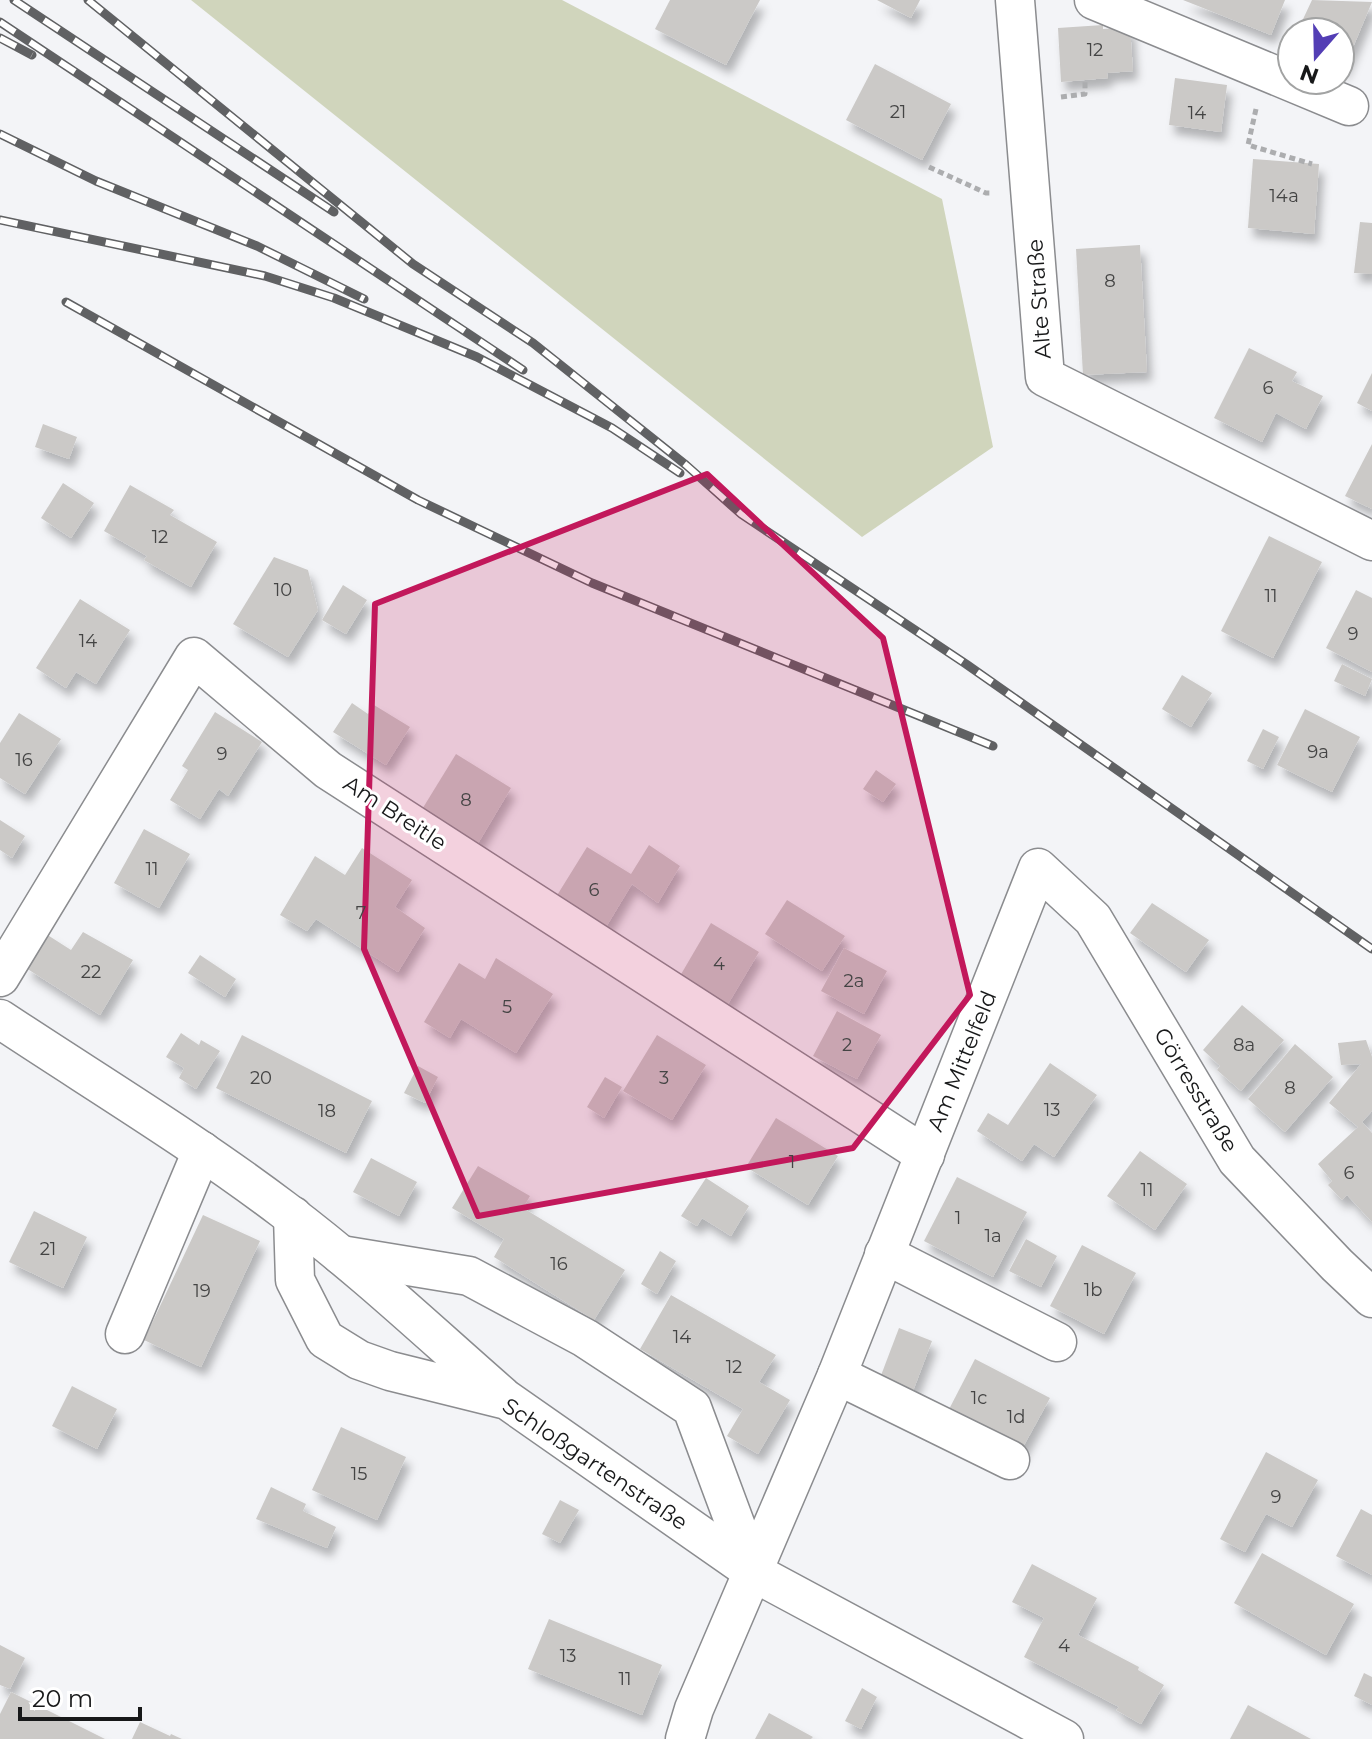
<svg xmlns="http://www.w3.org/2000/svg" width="1372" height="1739" viewBox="0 0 1372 1739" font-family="Montserrat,sans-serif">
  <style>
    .green { fill: #d0d5bc }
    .building { fill: #cbc9c7; filter: url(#shadow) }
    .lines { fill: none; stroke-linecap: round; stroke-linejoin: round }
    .minor-casing { stroke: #8b8c8f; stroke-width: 41 }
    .path { stroke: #acadaf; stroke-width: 5; stroke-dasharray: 6 4; stroke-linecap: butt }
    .minor { stroke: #fff; stroke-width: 38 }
    .rail-casing { stroke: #606163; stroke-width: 9 }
    .rail { stroke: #fff; stroke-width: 6; stroke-dasharray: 18; stroke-linecap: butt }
    .marked { fill: #c2185b; fill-opacity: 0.2; stroke: #c2185b; stroke-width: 6; stroke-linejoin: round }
    .labels { text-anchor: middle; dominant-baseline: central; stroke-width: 6; stroke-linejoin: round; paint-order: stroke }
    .number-label { font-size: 18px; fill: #444 }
    .street-label { font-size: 22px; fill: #171819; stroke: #fff }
  </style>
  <defs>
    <filter id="shadow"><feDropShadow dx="5" dy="9" stdDeviation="4" flood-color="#0004"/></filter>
  </defs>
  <rect width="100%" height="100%" fill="#f3f4f7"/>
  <polygon class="green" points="191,0 562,0 942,199 993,447 862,537"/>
  <g class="building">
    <polygon points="670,0 760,0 726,65 655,29"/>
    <polygon points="877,0 920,0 911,18"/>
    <polygon points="1183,0 1285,0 1271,35"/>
    <polygon points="1312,0 1372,2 1343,71 1340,70 1340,32 1297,32"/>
    <polygon points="1103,25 1103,29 1130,27 1133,71 1107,73 1108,78 1061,82 1058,28"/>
    <polygon points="875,64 951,104 922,160 846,120"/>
    <polygon points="1175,78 1227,85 1221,132 1169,125"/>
    <polygon points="1253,159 1319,164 1314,234 1248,228"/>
    <polygon points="1360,222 1372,223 1372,274 1354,273"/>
    <polygon points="1140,245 1147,372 1083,375 1076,249"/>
    <polygon points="1249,348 1297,372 1292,381 1323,396 1306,429 1276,413 1262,442 1214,418"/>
    <polygon points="1372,373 1372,411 1357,403"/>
    <polygon points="43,424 77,437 69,459 35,447"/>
    <polygon points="1372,444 1372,509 1345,496"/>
    <polygon points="63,483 94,503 71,538 41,518"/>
    <polygon points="130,485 174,510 170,515 217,542 191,587 144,560 147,556 104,531"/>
    <polygon points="1269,536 1322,562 1273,658 1221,631"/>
    <polygon points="274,557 308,570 318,610 288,657 233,624"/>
    <polygon points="343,585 367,600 346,634 322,620"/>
    <polygon points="1356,590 1372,598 1372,672 1326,648"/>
    <polygon points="80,599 130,630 96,684 76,672 66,688 36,668"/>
    <polygon points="1342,664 1372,679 1365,696 1334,681"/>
    <polygon points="1182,675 1212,693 1191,727 1162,709"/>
    <polygon points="352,703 368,714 374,705 410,727 386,765 333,732"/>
    <polygon points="1305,709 1360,737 1332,792 1277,765"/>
    <polygon points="215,712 262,742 228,796 219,789 200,819 170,800 188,770 182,766"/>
    <polygon points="19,713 61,739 25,794 0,778 0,743"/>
    <polygon points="1263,729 1279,737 1263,769 1247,761"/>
    <polygon points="456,754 511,788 477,845 421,811"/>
    <polygon points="876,770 896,784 883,802 863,789"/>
    <polygon points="0,820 25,836 12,858 0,850"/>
    <polygon points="144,829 190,854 159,908 114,883"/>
    <polygon points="649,845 680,866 658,903 632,884 606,927 556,897 587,847 631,874"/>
    <polygon points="362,848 412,880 395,907 425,928 398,972 316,919 307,931 280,915 315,856 345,875"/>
    <polygon points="787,900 845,936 822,971 765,934"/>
    <polygon points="1152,903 1209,940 1186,972 1130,933"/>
    <polygon points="711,923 759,952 728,1004 680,976"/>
    <polygon points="83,932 133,960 100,1015 26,968 46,934 71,950"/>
    <polygon points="844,948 887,971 864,1014 821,991"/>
    <polygon points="200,955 236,979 225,997 188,973"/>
    <polygon points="496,958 553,994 516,1053 461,1019 450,1038 424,1022 459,963 485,979"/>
    <polygon points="1242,1005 1284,1040 1241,1091 1217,1070 1220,1066 1203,1050"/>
    <polygon points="837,1011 881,1035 857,1079 813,1056"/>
    <polygon points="181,1033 199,1045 201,1040 220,1051 196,1089 179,1078 184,1068 166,1057"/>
    <polygon points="242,1035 372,1101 346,1153 216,1088"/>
    <polygon points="657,1035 706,1065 672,1120 623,1091"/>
    <polygon points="1366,1040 1372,1057 1372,1111 1362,1122 1372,1133 1372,1222 1347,1195 1342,1200 1328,1185 1332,1181 1318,1164 1358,1127 1329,1103 1361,1064 1341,1065 1338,1043"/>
    <polygon points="1295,1044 1333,1077 1285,1132 1248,1099"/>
    <polygon points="1050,1063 1097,1095 1054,1157 1034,1144 1022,1161 977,1131 988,1113 1008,1125"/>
    <polygon points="418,1066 438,1077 425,1103 404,1093"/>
    <polygon points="605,1077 622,1087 604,1118 587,1107"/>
    <polygon points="776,1118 838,1156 808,1205 746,1167"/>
    <polygon points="1140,1151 1187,1184 1155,1230 1107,1196"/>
    <polygon points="371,1158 417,1182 399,1216 353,1192"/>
    <polygon points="478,1166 530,1196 523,1208 625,1270 594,1320 494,1257 504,1239 452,1208"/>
    <polygon points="957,1177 1027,1212 993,1277 924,1241"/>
    <polygon points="706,1178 749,1206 731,1236 702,1218 697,1226 681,1216"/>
    <polygon points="34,1211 87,1237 63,1288 9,1262"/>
    <polygon points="203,1215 260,1241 201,1367 144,1340"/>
    <polygon points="1026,1239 1057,1256 1041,1287 1009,1271"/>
    <polygon points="1082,1245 1136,1273 1104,1334 1050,1306"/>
    <polygon points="660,1251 676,1261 657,1294 641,1284"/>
    <polygon points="671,1295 776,1355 759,1382 790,1400 758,1454 727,1436 743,1409 640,1349"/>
    <polygon points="899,1328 932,1341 913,1391 880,1378"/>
    <polygon points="975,1359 1050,1398 1018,1456 945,1417"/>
    <polygon points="72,1386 117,1409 97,1449 52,1426"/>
    <polygon points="341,1427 406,1457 377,1520 312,1490"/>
    <polygon points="1266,1452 1318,1480 1292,1527 1266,1514 1245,1552 1220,1539"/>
    <polygon points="271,1487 306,1504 303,1511 336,1527 327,1548 256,1519"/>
    <polygon points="560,1500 579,1510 560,1543 542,1534"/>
    <polygon points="1361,1509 1372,1515 1372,1575 1336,1556"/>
    <polygon points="1262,1553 1354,1604 1326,1655 1234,1603"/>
    <polygon points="1032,1564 1097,1598 1078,1635 1139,1667 1138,1670 1164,1685 1141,1724 1116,1710 1119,1707 1024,1657 1044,1618 1012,1602"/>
    <polygon points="549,1619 662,1665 642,1715 528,1669"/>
    <polygon points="0,1645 25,1658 10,1689 0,1685"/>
    <polygon points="1364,1673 1372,1677 1372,1705 1354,1696"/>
    <polygon points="862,1688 877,1697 861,1729 845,1721"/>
    <polygon points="11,1692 105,1739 0,1739 0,1714"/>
    <polygon points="1248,1705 1311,1739 1230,1739"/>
    <polygon points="769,1713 813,1737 811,1739 755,1739"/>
    <polygon points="140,1722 170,1736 171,1734 182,1739 132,1739"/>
  </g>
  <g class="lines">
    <defs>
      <g id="minor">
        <polyline points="1015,0 1045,377 1372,541"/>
        <polyline points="1094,0 1349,106"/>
        <polyline points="0,977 194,657 328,770 925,1155"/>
        <path d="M 0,1019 C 95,1082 193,1141 284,1210 C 360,1267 430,1333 502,1396"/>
        <polyline points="293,1216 295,1280 325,1339 359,1360 390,1371 507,1400 753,1572 1064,1739"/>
        <polyline points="884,1254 1057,1342"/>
        <polyline points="341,1255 469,1276 585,1338 692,1408 753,1572"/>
        <polyline points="125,1334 202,1151"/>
        <polyline points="837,1375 1010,1460"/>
        <polyline points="685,1739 694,1709 837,1375 1038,868 1093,919 1237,1160 1337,1265 1372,1298"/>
      </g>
    </defs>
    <use href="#minor" class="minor-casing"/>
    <g class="path">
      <polyline points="1061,97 1085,94 1085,80"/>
      <polyline points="1256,109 1248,145 1312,164"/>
      <polyline points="929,167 986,193 990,193"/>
    </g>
    <use href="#minor" class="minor"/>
    <defs>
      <g id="rail">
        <polyline points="14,0 334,212"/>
        <polyline points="88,0 413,264 533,343 686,465 741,514 966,664 1372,949"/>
        <polyline points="0,22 523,370"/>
        <polyline points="0,38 32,55"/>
        <polyline points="0,134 96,181 257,246 364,299"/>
        <polyline points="0,220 265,276 334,298 477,357 612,428 680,473"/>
        <polyline points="66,302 418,500 592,583 993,746"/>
      </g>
    </defs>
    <use href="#rail" class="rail-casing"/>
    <use href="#rail" class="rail"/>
  </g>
  <path class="marked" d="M 707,474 L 883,638 L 970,995 L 853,1148 L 478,1216 L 364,949 L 375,604 Z"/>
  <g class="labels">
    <g class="number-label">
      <text x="1095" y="50">12</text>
      <text x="898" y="112">21</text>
      <text x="1197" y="113">14</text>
      <text x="1284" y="196">14a</text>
      <text x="1110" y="281">8</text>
      <text x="1268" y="388">6</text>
      <text x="160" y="537">12</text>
      <text x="283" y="590">10</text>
      <text x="1271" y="596">11</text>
      <text x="1353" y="634">9</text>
      <text x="88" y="641">14</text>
      <text x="1318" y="752">9a</text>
      <text x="222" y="754">9</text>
      <text x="24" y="760">16</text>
      <text x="466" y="800">8</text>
      <text x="152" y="869">11</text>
      <text x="594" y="890">6</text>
      <text x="361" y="913">7</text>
      <text x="719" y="964">4</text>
      <text x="91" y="972">22</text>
      <text x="854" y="981">2a</text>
      <text x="507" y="1007">5</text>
      <text x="847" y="1045">2</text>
      <text x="1244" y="1045">8a</text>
      <text x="261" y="1078">20</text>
      <text x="664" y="1078">3</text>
      <text x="1290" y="1088">8</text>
      <text x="1052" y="1110">13</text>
      <text x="327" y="1111">18</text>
      <text x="792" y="1162">1</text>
      <text x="1349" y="1173">6</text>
      <text x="1147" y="1190">11</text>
      <text x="958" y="1218">1</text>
      <text x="993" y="1236">1a</text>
      <text x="48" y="1249">21</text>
      <text x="559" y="1264">16</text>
      <text x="1093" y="1290">1b</text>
      <text x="202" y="1291">19</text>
      <text x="682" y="1337">14</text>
      <text x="734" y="1367">12</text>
      <text x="979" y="1398">1c</text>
      <text x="1016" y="1417">1d</text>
      <text x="359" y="1474">15</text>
      <text x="1276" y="1497">9</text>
      <text x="1064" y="1646">4</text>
      <text x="568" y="1656">13</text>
      <text x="625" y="1679">11</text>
    </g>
    <g class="street-label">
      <text transform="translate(1039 299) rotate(-94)">Alte Straße</text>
      <text transform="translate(395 813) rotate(33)">Am Breitle</text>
      <text transform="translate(962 1061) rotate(-68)">Am Mittelfeld</text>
      <text transform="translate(1196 1090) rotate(59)">Görresstraße</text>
      <text transform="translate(595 1464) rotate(34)">Schloßgartenstraße</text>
    </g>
  </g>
  <g transform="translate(1316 56) rotate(200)"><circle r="38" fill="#ffffff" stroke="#a2a3a3" stroke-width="2"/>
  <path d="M0-6L14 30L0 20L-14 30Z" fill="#533eb5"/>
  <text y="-12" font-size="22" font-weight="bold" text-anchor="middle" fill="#171819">N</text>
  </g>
  <path d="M20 1707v12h120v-12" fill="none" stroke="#171819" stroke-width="4"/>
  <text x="32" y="1707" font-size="24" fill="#171819" stroke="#ffffff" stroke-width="6" paint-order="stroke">20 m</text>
</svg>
